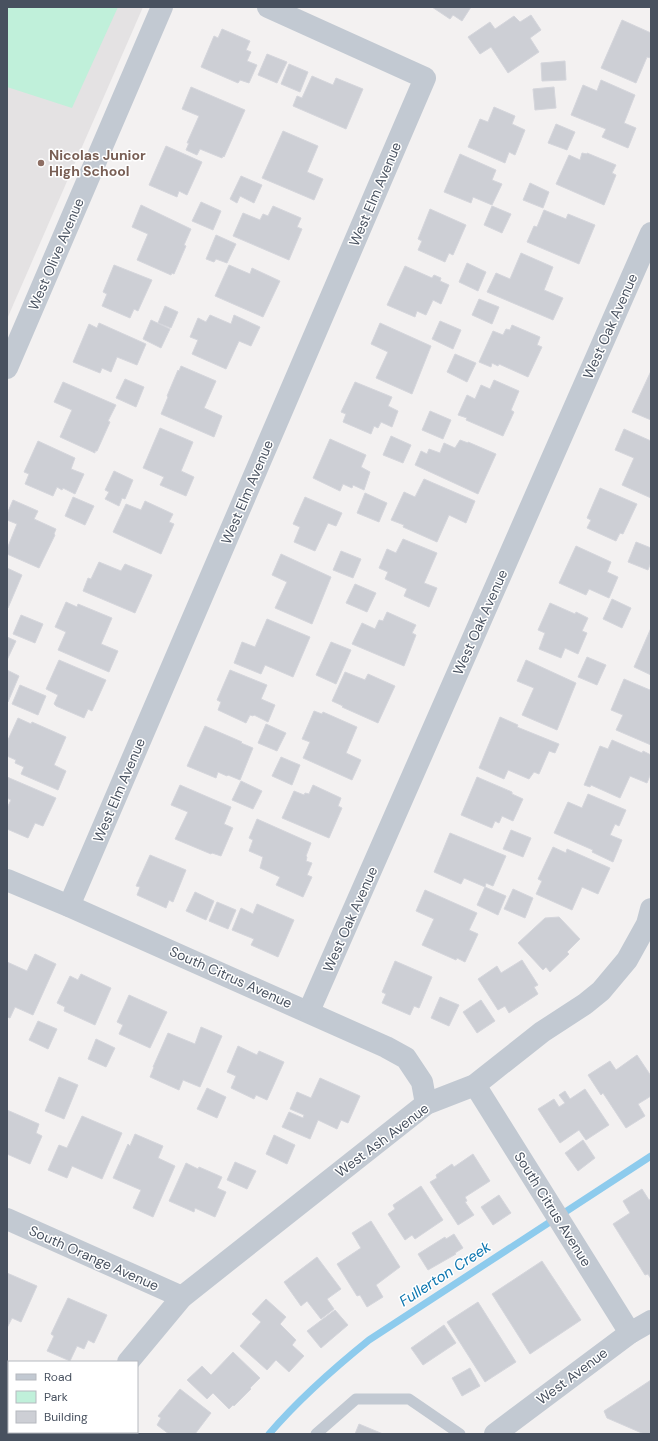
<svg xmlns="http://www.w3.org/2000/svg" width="658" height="1441" viewBox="0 0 658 1441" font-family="'DM Sans',sans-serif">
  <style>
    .education { fill: #e4e2e3 }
    .green { fill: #c0f0da }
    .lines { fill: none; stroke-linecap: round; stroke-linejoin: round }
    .stream { stroke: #8dcbed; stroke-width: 7 }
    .building { fill: #cdcfd5; stroke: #d5d6dc }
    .lane { stroke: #c2c9d2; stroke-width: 11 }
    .street { stroke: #c2c9d2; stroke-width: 22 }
    .education-dot { fill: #8d6e63; stroke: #fff; stroke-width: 1.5 }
    .labels { text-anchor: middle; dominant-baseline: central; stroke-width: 3; stroke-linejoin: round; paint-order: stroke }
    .education-label { font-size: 14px; font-weight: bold; fill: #785e54; stroke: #fff; text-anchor: start }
    .street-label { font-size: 14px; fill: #48515f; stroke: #fff }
    .water-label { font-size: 15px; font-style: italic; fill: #0b75af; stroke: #fff }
  </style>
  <rect width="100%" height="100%" fill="#f3f1f1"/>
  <polygon class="education" points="7,7 143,7 7,319"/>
  <polygon class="green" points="7,7 118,7 72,108 7,87"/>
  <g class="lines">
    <path class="stream" d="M 269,1434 C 299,1399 333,1369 369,1340 L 651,1156"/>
  </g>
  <g class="building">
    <polygon points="432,7 471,7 462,21 453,15 450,19"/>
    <polygon points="531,15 541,30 530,38 539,52 508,73 491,47 480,54 468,37 490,22 495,29 514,16 520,22"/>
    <polygon points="622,20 651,33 651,58 647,57 636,83 601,68"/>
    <polygon points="222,29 250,41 246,50 251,52 247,61 257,65 249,83 240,80 238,83 201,67 214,36 218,38"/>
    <polygon points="267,54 287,62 277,83 258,75"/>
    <polygon points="565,61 566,80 542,81 541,63"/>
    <polygon points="289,64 308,72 300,92 281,84"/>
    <polygon points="312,76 333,85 336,78 363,89 346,129 293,106 297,96 302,98"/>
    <polygon points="601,80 635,95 624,123 636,128 628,148 602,137 606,129 571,115 583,85 597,91"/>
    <polygon points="191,87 245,110 224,157 223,156 222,158 200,149 197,155 186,150 189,143 187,143 199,116 182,109"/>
    <polygon points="554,87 556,108 535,110 533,89"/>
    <polygon points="494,107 515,116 512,124 525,130 515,155 509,152 505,163 468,147 480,119 488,122"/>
    <polygon points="556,124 575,132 567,150 548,143"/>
    <polygon points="283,131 318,146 307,172 323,179 314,200 262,178"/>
    <polygon points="166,146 202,162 187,195 179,191 177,197 149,185"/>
    <polygon points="582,153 587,154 587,153 616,165 612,173 616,175 604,205 556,184 569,155 580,160"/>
    <polygon points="460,154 496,170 492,180 502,184 492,205 473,197 471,203 444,192"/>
    <polygon points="241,176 262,185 254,203 240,196 237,203 230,199"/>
    <polygon points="530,183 549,192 543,208 523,200"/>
    <polygon points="201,202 221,211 213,230 192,221"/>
    <polygon points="141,205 191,229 184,245 186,246 174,274 172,273 171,275 137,260 148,234 132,227"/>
    <polygon points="273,206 301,218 297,227 302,229 289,260 233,236 243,213 260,220 263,214 268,216"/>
    <polygon points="492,206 511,214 502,233 484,225"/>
    <polygon points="430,209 466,225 453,255 449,253 445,262 418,250 422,241 418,239"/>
    <polygon points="544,210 566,219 568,214 595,225 579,264 527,242 534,226 537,227"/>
    <polygon points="216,235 236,244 227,263 216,259 214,262 206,259"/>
    <polygon points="521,253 553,267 544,290 563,298 553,320 487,292 496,273 510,279"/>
    <polygon points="467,263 486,272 478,291 459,282"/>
    <polygon points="114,265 152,280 138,311 134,309 130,318 102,306 107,294 103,292"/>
    <polygon points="229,265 250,274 252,268 280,281 263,317 215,296"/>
    <polygon points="405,266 432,278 434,275 441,278 440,281 449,285 441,304 433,300 426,315 417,311 415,317 387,305"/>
    <polygon points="479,299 499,307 492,324 472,315"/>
    <polygon points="165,306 178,312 171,328 158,323"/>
    <polygon points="210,315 231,324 234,315 260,327 251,346 239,341 226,369 192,354 198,340 190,337 198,318 206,322"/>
    <polygon points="151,320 170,329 161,348 143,339"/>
    <polygon points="440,321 461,330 453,349 432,339"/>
    <polygon points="99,323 146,344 137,365 117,357 111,372 102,368 100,373 73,362 89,324 97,328"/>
    <polygon points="380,323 431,346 412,394 376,378 388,352 371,344"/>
    <polygon points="512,325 540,337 537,345 542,347 528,377 499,364 498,366 492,363 491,367 479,362 493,331 503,335 506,329 510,330"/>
    <polygon points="455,354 476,363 467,382 447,372"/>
    <polygon points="181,366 216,381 204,408 222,416 214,437 161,414 168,397 167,396 178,370 179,371"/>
    <polygon points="651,371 651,420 632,412"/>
    <polygon points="125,379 144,387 136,407 116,398"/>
    <polygon points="494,380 519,391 511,410 514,412 503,436 466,420 467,418 458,415 467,395 475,399 481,385 490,389"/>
    <polygon points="63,382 116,405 108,421 110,422 97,451 95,451 95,453 60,437 72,410 54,402"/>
    <polygon points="355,382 392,397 388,406 398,411 392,427 381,422 378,428 374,426 371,434 343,422 346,414 341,412"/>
    <polygon points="430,411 451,420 443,439 422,430"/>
    <polygon points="160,428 193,442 181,471 194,477 186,496 160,485 164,477 143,468"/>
    <polygon points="624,429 651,441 651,498 622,485 634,458 615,450"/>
    <polygon points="391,436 411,445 403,463 383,455"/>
    <polygon points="330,439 366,455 361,467 370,472 364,490 353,485 352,488 343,484 340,491 313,478"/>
    <polygon points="460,440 468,443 468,442 496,454 478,494 415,465 421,451 427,454 429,449 440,453 444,443 455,448"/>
    <polygon points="38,441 75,458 71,469 84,474 75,494 63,488 62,490 57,487 53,496 25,484 29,474 24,472"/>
    <polygon points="114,471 133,480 125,499 122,498 119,506 105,499 109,492 105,490"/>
    <polygon points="424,479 475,501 466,523 449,515 437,542 403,527 404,525 391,520 404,492 415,497"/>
    <polygon points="600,488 637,504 623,534 620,533 616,541 587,528 591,520 587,518"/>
    <polygon points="365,493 387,503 379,522 357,513"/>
    <polygon points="73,497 94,506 85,525 65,516"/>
    <polygon points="305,497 342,513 336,526 328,523 315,551 294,542 300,527 293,524"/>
    <polygon points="13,500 38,511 34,519 56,529 54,534 55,535 39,568 7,554 7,549 17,524 7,520 7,514"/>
    <polygon points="145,501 173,514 169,522 174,524 161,554 113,532 126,504 141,510"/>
    <polygon points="403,539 437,553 424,583 437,588 429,607 404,596 407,589 385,579 388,572 379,568 387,549 396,553"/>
    <polygon points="636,542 651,548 651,562 648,570 628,562"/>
    <polygon points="576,546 611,562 607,572 618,577 609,598 589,589 586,595 559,583"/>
    <polygon points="341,551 361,559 353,578 333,570"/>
    <polygon points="281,554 331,577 312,624 275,608 287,582 272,575"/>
    <polygon points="99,562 121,571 125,564 152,575 135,613 83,591 88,578 91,579"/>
    <polygon points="7,568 22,575 8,608 7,608"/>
    <polygon points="355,584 376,593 367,612 346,603"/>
    <polygon points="612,599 631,608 622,628 603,619"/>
    <polygon points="66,602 77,607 78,604 112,618 101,644 118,651 109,672 58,650 66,632 55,627"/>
    <polygon points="550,603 575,614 576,612 588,618 582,631 587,633 578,654 565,648 561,658 539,649 545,633 538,630"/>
    <polygon points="387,612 416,625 412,633 416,635 404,666 352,644 362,623 375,629 379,620 383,621"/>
    <polygon points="21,615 43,624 35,643 13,634"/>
    <polygon points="267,619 310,637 293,677 265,665 261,674 234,663 242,642 255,647"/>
    <polygon points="651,628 651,675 634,667"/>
    <polygon points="7,637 16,641 7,660"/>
    <polygon points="331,642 351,650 336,684 316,675"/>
    <polygon points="587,657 606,665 597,685 578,677"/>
    <polygon points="59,660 106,680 92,711 88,709 84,718 56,706 54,704 58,695 46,689"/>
    <polygon points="526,660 576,683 557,730 522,715 534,688 517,681"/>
    <polygon points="7,670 19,676 8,702 7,701"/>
    <polygon points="230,670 267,685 261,699 275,705 268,722 254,715 253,716 250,715 246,723 218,710 221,702 217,700"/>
    <polygon points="345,672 365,680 368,674 395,686 378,723 342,707 343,706 332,701"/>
    <polygon points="624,679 650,690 651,688 651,745 616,730 623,715 611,710"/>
    <polygon points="20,685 46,696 38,715 12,704"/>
    <polygon points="314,711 322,714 323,712 357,727 346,753 361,760 352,780 303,758 310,742 302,739"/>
    <polygon points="500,717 518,725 517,727 559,744 555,753 549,751 539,774 534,772 529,779 508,770 504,779 479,768"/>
    <polygon points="18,718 31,724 32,722 66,737 54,765 66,771 58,790 21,774 24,767 15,763 16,760 7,756 7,742"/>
    <polygon points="266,724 286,733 277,751 258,743"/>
    <polygon points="205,726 242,742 241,743 253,748 240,780 228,775 227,776 218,772 216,778 187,766"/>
    <polygon points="612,740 642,753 643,751 651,755 651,773 647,783 630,776 620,798 591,785 590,787 584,785 600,746 608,749"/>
    <polygon points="281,757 300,765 292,785 272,776"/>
    <polygon points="7,777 56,798 43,826 35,823 28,838 7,829 7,808 11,800 7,798"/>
    <polygon points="477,777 512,792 512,794 523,799 513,821 502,816 499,823 495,821 492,828 461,815"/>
    <polygon points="241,781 262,791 253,809 232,800"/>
    <polygon points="180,785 231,807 224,824 233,828 221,856 212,853 211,854 175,839 188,812 171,805"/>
    <polygon points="313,785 341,798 338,806 342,808 329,838 282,818 294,791 304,795 305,793 309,794"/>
    <polygon points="588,794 626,810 619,826 615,824 610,835 622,840 613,862 592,852 593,850 554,833 568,802 582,808"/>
    <polygon points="257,819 311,843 306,856 307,857 306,861 312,863 307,875 312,877 303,897 276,885 280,877 260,868 263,857 249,851 253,840 249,838"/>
    <polygon points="511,830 531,838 523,857 503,849"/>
    <polygon points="450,833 506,856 493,886 486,883 485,887 464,878 461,884 434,872"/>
    <polygon points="553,847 566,853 567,849 610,868 598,894 582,887 572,910 536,894 542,881 538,879"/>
    <polygon points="150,855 186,870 173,902 169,900 166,908 137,895 140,887 136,886"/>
    <polygon points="485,887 506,896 498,915 477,905"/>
    <polygon points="513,889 533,898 525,918 504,909"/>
    <polygon points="425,890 477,913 469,930 478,934 465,962 457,958 456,960 422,945 434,919 416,911"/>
    <polygon points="195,892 214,901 206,920 186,911"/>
    <polygon points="217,902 236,910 228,929 209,921"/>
    <polygon points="257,904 294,920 278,957 251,945 254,939 232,930 241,908 253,914"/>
    <polygon points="559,917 580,939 567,952 569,954 550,972 546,967 543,970 518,943 545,918"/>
    <polygon points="35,954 56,964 33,1015 15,1007 10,1018 7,1017 7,962 27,971"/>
    <polygon points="522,960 538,985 534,987 538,994 509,1013 505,1006 498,1010 478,979 497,966 501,973"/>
    <polygon points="395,961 432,977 419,1008 414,1006 410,1015 382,1003 386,994 382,992"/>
    <polygon points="81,974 111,988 95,1025 64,1011 65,1007 57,1003 70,976 78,980"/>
    <polygon points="129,995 167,1012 150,1048 119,1034 123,1025 117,1022"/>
    <polygon points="440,997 459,1005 449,1026 431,1018"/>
    <polygon points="481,1000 495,1021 477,1033 463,1012"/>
    <polygon points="38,1021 57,1029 48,1049 29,1040"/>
    <polygon points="201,1027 222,1036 200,1087 183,1080 179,1090 150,1077 154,1067 153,1067 168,1033 195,1044"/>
    <polygon points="96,1039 115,1048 106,1067 88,1059"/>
    <polygon points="238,1046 257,1055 259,1051 284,1062 267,1100 256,1095 254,1099 231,1088 236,1076 227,1072"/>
    <polygon points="637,1055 651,1076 651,1096 638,1104 645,1116 626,1128 603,1093 601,1095 588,1075 610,1061 616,1070"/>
    <polygon points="59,1077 78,1085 64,1119 45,1111"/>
    <polygon points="320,1078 360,1096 348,1123 341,1120 337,1129 318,1120 310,1139 282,1127 289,1112 303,1118 304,1115 290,1109 297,1092 311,1098"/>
    <polygon points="207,1088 226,1097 217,1118 197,1109"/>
    <polygon points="585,1089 609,1125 586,1140 579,1130 560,1143 538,1109 554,1099 559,1107 565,1103 559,1095 565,1091 570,1099"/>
    <polygon points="7,1110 39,1124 36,1133 42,1136 30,1164 7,1154"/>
    <polygon points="82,1116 122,1133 102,1179 72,1166 67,1178 48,1170 59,1145 67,1148"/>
    <polygon points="135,1134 163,1146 158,1158 175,1166 153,1217 133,1208 141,1190 113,1178 128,1144 130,1146"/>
    <polygon points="274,1135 295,1145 287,1164 266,1154"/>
    <polygon points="583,1140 595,1158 578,1171 565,1153"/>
    <polygon points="473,1154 490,1181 465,1197 467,1201 465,1202 474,1215 458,1225 430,1182 437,1178 436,1175 452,1164 454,1167"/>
    <polygon points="235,1162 256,1171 247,1189 227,1180"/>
    <polygon points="186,1163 198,1169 199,1167 222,1177 217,1188 226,1192 215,1217 195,1208 194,1212 169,1201"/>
    <polygon points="421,1186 443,1220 415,1239 412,1235 405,1240 388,1214 395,1209 393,1205"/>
    <polygon points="642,1189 649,1200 651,1199 651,1279 648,1274 645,1275 613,1224 630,1213 623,1201"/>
    <polygon points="499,1195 511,1213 493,1225 481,1207"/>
    <polygon points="371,1221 400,1267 376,1285 383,1297 367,1307 360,1295 357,1296 337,1264 361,1248 352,1233"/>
    <polygon points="454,1234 463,1248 455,1253 456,1254 428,1270 418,1254 445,1237 446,1239"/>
    <polygon points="317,1257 341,1289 327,1299 334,1309 321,1319 307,1301 301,1306 284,1282"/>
    <polygon points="542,1261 581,1320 530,1354 492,1294"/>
    <polygon points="7,1273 37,1286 21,1322 12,1318 7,1328"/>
    <polygon points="68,1298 107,1315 94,1343 88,1340 84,1349 77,1346 70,1361 47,1351 54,1336 51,1334"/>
    <polygon points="266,1299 286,1317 280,1324 296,1340 292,1345 304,1356 289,1372 276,1360 267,1370 240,1346 261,1322 252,1314"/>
    <polygon points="478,1302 516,1362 485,1382 447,1322"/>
    <polygon points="335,1310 348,1325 321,1348 307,1331"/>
    <polygon points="444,1325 456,1343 423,1365 411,1348"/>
    <polygon points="233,1352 260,1378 250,1388 251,1389 234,1406 233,1405 229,1409 213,1393 207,1399 187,1380 202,1366 211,1375"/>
    <polygon points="470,1368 480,1386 462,1396 452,1378"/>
    <polygon points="651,1380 651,1434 644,1434 607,1418 604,1411"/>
    <polygon points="180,1389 211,1413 195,1434 169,1434 157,1425 161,1418 158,1416"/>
    <polygon points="359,1424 383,1434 355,1434"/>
  </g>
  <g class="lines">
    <g class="lane">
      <polyline points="7,1384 9,1385"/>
      <polyline points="316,1434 356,1399 409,1399 460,1434"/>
    </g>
    <g class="street">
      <polyline points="7,368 162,7"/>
      <polyline points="7,880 69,906 386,1047 406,1058 422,1082 426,1104"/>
      <polyline points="69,906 425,78 268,7"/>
      <polyline points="309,1011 651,233"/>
      <polyline points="475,1085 630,1333"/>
      <polyline points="7,1219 182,1297"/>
      <polyline points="128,1362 182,1297 426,1104 475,1085 542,1032 585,1004 601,991 627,960 647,924 651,909"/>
      <polyline points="73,1434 74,1432"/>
      <polyline points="495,1434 630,1333 651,1321"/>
    </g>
  </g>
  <circle class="education-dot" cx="41" cy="163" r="4"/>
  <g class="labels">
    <g class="education-label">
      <text x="49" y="155">Nicolas Junior<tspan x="49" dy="16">High School</tspan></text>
    </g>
    <g class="street-label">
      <text transform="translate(375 194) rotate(-67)">West Elm Avenue</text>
      <text transform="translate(56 254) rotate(-67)">West Olive Avenue</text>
      <text transform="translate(610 326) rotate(-66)">West Oak Avenue</text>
      <text transform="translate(247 492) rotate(-67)">West Elm Avenue</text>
      <text transform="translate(480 622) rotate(-66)">West Oak Avenue</text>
      <text transform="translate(119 790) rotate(-67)">West Elm Avenue</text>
      <text transform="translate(350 919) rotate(-66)">West Oak Avenue</text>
      <text transform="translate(231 977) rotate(24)">South Citrus Avenue</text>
      <text transform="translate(382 1140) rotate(-37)">West Ash Avenue</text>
      <text transform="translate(553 1209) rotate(58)">South Citrus Avenue</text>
      <text transform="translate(94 1258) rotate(24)">South Orange Avenue</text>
      <text transform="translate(572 1376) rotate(-37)">West Avenue</text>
    </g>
    <g class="water-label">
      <text transform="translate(445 1274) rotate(-33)">Fullerton Creek</text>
    </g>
  </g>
  <rect width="658" height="1441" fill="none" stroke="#48515f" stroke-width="16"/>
  <rect x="8" y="1361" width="130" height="72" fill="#ffffff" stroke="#b6b9bf"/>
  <rect x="16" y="1374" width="20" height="6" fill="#c2c9d2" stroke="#b6b9bf"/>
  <text x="44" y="1381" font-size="12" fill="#48515f">Road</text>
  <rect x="16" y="1391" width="20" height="12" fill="#c0f0da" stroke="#b6b9bf"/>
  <text x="44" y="1401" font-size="12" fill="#48515f">Park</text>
  <rect x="16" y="1411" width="20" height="12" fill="#cdcfd5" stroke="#b6b9bf"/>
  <text x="44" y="1421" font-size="12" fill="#48515f">Building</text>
</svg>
